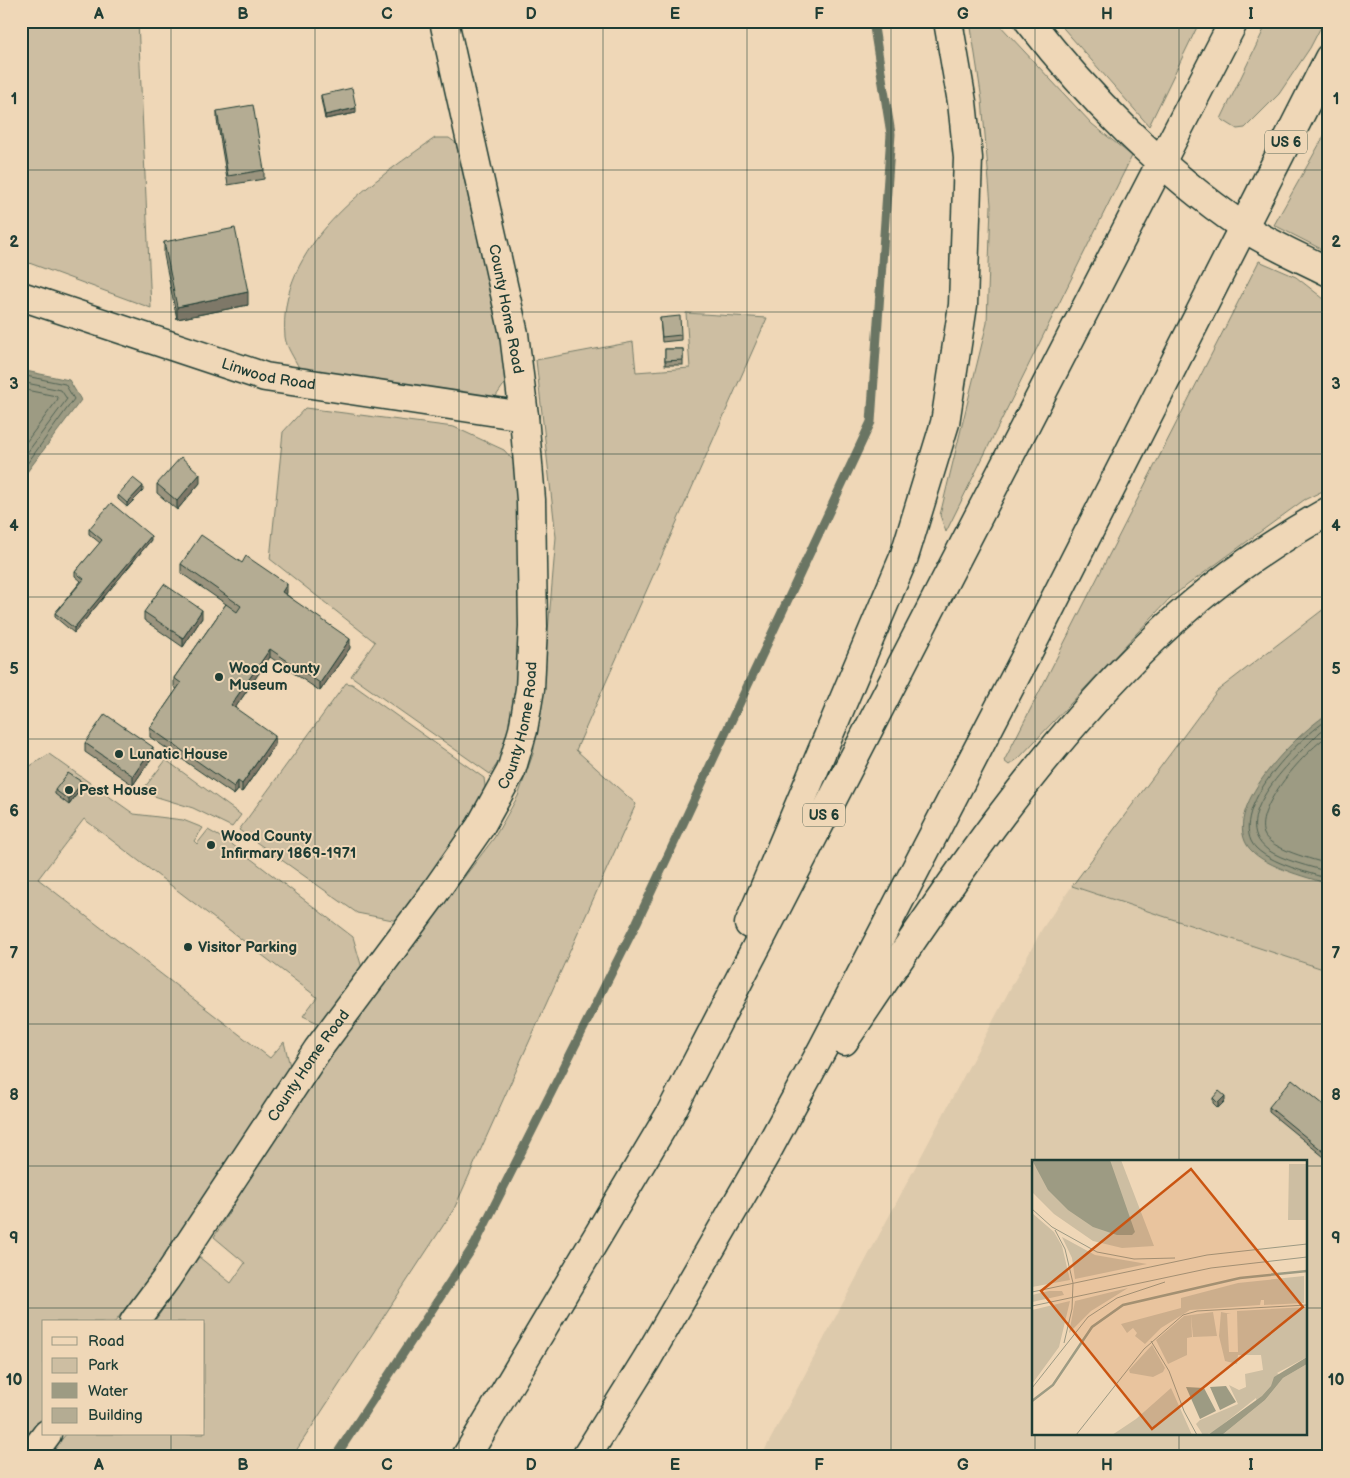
<svg xmlns="http://www.w3.org/2000/svg" width="1350" height="1478" viewBox="0 0 1350 1478" font-family="'Balsamiq Sans',sans-serif">
  <style>
    .built { fill: #ddcaac; fill-rule: evenodd }
    .green { fill: #cdbea2; stroke: #767e6b }
    .water { fill: #9d9b83; stroke: #6b7563 }
    .lines { fill: none; stroke-linecap: round; stroke-linejoin: round }
    .shore { stroke: #516354; stroke-width: 1 }
    .stream { stroke: #6b7563; stroke-width: 9 }
    .secondary-casing { stroke: #1f3d34; stroke-width: 31 }
    .highway-casing { stroke: #1f3d34; stroke-width: 31 }
    .secondary { stroke: #efd7b7; stroke-width: 28 }
    .highway { stroke: #efd7b7; stroke-width: 28 }
    .wall { fill: #9b947e; stroke: #1f3d34 }
    .shaded-wall { fill: #7e7867; stroke: #1f3d34 }
    .building { fill: #b4ac93; stroke: #1f3d34 }
    .grid { fill: none; stroke: #1f3d34; stroke-width: 1; stroke-opacity: 0.55 }
    .poi-dot { fill: #1f3d34; stroke: #efd7b7; stroke-width: 2 }
    .labels { text-anchor: middle; dominant-baseline: central; stroke-width: 4; stroke-linejoin: round; paint-order: stroke }
    .shield { fill: #efd7b7; stroke: #5d6b5b; stroke-width: 1 }
    .shield-label { font-size: 14px; font-weight: bold; fill: #1f3d34 }
    .street-label { font-size: 15px; fill: #1f3d34; stroke: #efd7b7 }
    .poi-label { font-size: 15px; font-weight: bold; fill: #1f3d34; stroke: #efd7b7; text-anchor: start }
    .inset-river { fill: none; stroke: #9d9b83; stroke-width: 2.5 }
    .inset-road { fill: none; stroke: #9c9983; stroke-width: 1 }
    .view { fill: #ca5512; fill-opacity: 0.15; stroke: #ca5512; stroke-width: 2.5 }
    .inset-edge { fill: none; stroke: #1f3d34; stroke-width: 2.5 }
    .neatline { fill: none; stroke: #1f3d34; stroke-width: 2 }
    .grid-label { font-size: 16px; text-anchor: middle; font-weight: bold; fill: #1f3d34 }
  </style>
  <rect width="100%" height="100%" fill="#efd7b7"/>
  <filter id="ink" filterUnits="userSpaceOnUse"><feTurbulence type="fractalNoise" baseFrequency=".02" numOctaves="2"/><feDisplacementMap in="SourceGraphic" scale="10" xChannelSelector="R" yChannelSelector="G"/><feConvolveMatrix kernelMatrix="1 2 1 2 8 2 1 2 1" color-interpolation-filters="sRGB"/></filter>
  <g filter="url(#ink)">
    <path class="built" d="M 1072,886 L 1329,971 L 1329,1457 L 761,1457 L 1042,929 ZM 1034,1162 L 1306,1162 L 1306,1434 L 1034,1434 Z"/>
    <g class="green">
      <polygon points="21,21 138,21 151,308 21,260"/>
      <polygon points="970,21 996,21 1092,124 1132,156 946,532 940,515 987,323 991,205 982,100"/>
      <polygon points="1057,21 1200,21 1149,126"/>
      <polygon points="1268,21 1324,21 1310,48 1279,94 1245,128 1237,129 1221,119"/>
      <polygon points="1329,127 1329,253 1274,225"/>
      <path d="M 435,138 L 449,138 L 456,143 L 507,362 L 505,383 L 494,399 L 365,383 L 299,368 C 295,359 286,347 285,337 C 277,245 369,184 435,138 Z"/>
      <polygon points="1259,261 1296,277 1329,303 1329,488 1304,500 1171,597 1019,758 1009,765 1004,761"/>
      <polygon points="686,313 767,318 576,750 636,804 454,1209 292,1457 48,1457 66,1434 204,1434 204,1322 154,1322 199,1257 231,1283 245,1263 214,1237 273,1140 351,1026 494,838 518,796 533,754 541,714 556,537 536,360 633,342 636,372 690,368"/>
      <polygon points="305,408 454,427 504,450 520,468 522,664 513,727 504,754 490,774 351,676 375,642 270,559 283,432"/>
      <polygon points="1329,605 1329,971 1072,886 1217,691"/>
      <polygon points="346,683 352,684 484,778 486,794 451,849 398,921 357,913 239,830"/>
      <polygon points="49,754 134,814 183,820 203,828 194,841 197,844 208,830 229,842 353,937 362,968 320,1024 303,1016 317,997 84,819 38,879 270,1058 284,1042 290,1066 152,1273 115,1322 44,1322 44,1416 21,1446 21,869 27,859 21,854 21,772"/>
      <polygon points="166,760 241,815 232,827 193,808 141,792"/>
    </g>
    <g class="water">
      <polygon points="21,370 69,380 81,400 21,480"/>
      <path d="M 1329,713 L 1329,884 C 1306,877 1260,866 1247,845 C 1223,805 1299,732 1329,713 Z"/>
    </g>
    <g class="lines">
      <g class="shore">
        <polyline points="21,375 65,384 74,399 21,472"/>
        <polyline points="21,382 61,390 67,399 21,461"/>
        <polyline points="21,389 56,396 58,399 21,449"/>
        <path d="M 1329,719 C 1300,737 1234,803 1251,841 C 1260,861 1309,873 1329,879"/>
        <path d="M 1329,726 L 1320,732 C 1297,756 1225,818 1268,850 C 1282,860 1311,867 1329,872"/>
        <path d="M 1329,735 C 1308,748 1253,808 1264,834 C 1270,849 1314,860 1329,864"/>
      </g>
      <polyline class="stream" points="335,1457 475,1244 637,922 871,422 891,134 873,21"/>
      <defs>
        <g id="secondary">
          <path id="s1" d="M 21,296 L 265,377 L 524,416"/>
          <path id="s2" d="M 134,1322 L 166,1279 L 318,1049 L 432,896 L 480,827 L 511,771 L 523,730 L 530,689 L 533,626 L 531,500 L 524,416 L 514,334 L 444,21"/>
          <polyline points="30,1457 47,1434"/>
        </g>
        <g id="highway">
          <path d="M 1029,21 C 1088,97 1163,172 1242,226 C 1268,244 1300,257 1329,272"/>
          <polyline points="749,924 904,557 945,423 963,305 968,158 962,102 948,21"/>
          <path d="M 844,1041 C 937,903 1030,760 1150,643 C 1202,591 1265,547 1329,511"/>
          <polyline points="466,1457 669,1116 1234,21"/>
          <polyline points="586,1457 647,1359 765,1155 823,1048 1026,656 1329,58"/>
        </g>
      </defs>
      <use href="#secondary" class="secondary-casing"/>
      <use href="#highway" class="highway-casing"/>
      <use href="#secondary" class="secondary"/>
      <use href="#highway" class="highway"/>
    </g>
    <g class="wall">
      <polygon points="321,95 356,113 325,119 321,99"/>
      <polygon points="217,111 264,170 264,179 228,185 217,120"/>
      <polygon points="164,242 248,305 177,319 164,255"/>
      <polygon points="660,318 681,335 681,340 662,342"/>
      <rect x="665" y="349" width="18" height="16"/>
      <polygon points="200,483 177,510 157,493 157,484"/>
      <polygon points="143,491 127,507 118,499 118,495"/>
      <polygon points="89,529 151,540 74,633 55,617 55,613 81,581 75,576 75,572 100,543 89,534"/>
      <polygon points="181,564 287,593 286,594 350,648 320,691 270,657 235,708 275,745 242,792 238,790 234,795 150,737 150,728 177,689 174,687 174,678 226,604 181,573"/>
      <polygon points="144,612 202,618 183,647 144,620"/>
      <polygon points="85,743 153,756 133,785 85,752"/>
      <polygon points="82,787 69,805 55,794 55,790"/>
      <polygon points="1213,1098 1225,1101 1218,1108 1213,1103"/>
      <polygon points="1269,1107 1329,1109 1329,1161 1269,1112"/>
    </g>
    <g class="shaded-wall">
      <polygon points="356,108 356,113 325,119 325,115"/>
      <polygon points="248,292 248,305 177,319 177,307"/>
      <polygon points="200,474 200,483 177,510 177,501"/>
      <polygon points="143,486 143,491 127,507 127,503"/>
      <polygon points="151,536 151,540 74,633 74,628"/>
      <polygon points="287,584 287,593 282,600 282,592"/>
      <polygon points="202,610 202,618 183,647 183,638"/>
      <polygon points="350,639 350,648 320,691 320,683"/>
      <polygon points="270,649 270,657 231,714 231,705"/>
      <polygon points="275,736 275,745 242,792 242,784"/>
      <polygon points="153,747 153,756 133,785 133,776"/>
      <polygon points="238,781 238,790 234,795 234,787"/>
      <polygon points="82,782 82,787 69,805 69,800"/>
      <polygon points="1225,1096 1225,1101 1218,1108 1218,1103"/>
    </g>
    <g class="building">
      <polygon points="352,88 356,108 325,115 321,95"/>
      <polygon points="253,105 264,170 228,176 217,111"/>
      <polygon points="235,228 248,292 177,307 164,242"/>
      <polygon points="680,316 681,335 662,337 660,318"/>
      <polygon points="665,349 683,349 683,360 665,361"/>
      <polygon points="181,457 200,474 177,501 157,484"/>
      <polygon points="133,478 143,486 127,503 118,495"/>
      <polygon points="111,503 151,536 74,628 55,613 84,579 75,572 102,540 89,529"/>
      <polygon points="201,535 242,563 246,556 287,584 282,592 350,639 320,683 270,649 231,705 275,736 242,784 238,781 234,787 150,728 181,683 174,678 226,604 237,612 241,606 181,564"/>
      <polygon points="164,584 202,610 183,638 144,612"/>
      <polygon points="105,714 153,747 133,776 85,743"/>
      <polygon points="68,773 82,782 69,800 55,790"/>
      <polygon points="1292,1079 1329,1109 1329,1156 1269,1107"/>
      <polygon points="1219,1091 1225,1096 1218,1103 1213,1098"/>
    </g>
  </g>
  <path class="grid" d="M 171,21 L 171,1322M 315,21 L 315,1457M 459,21 L 459,1457M 603,21 L 603,1457M 747,21 L 747,1457M 891,21 L 891,1457M 1035,21 L 1035,1162M 1179,21 L 1179,1162M 21,170 L 1329,170M 21,312 L 1329,312M 21,454 L 1329,454M 21,597 L 1329,597M 21,739 L 1329,739M 21,881 L 1329,881M 21,1024 L 1329,1024M 21,1166 L 1034,1166M 1306,1166 L 1329,1166M 21,1308 L 1034,1308M 1306,1308 L 1329,1308M 171,1434 L 171,1457M 1035,1434 L 1035,1457M 1179,1434 L 1179,1457"/>
  <g class="poi-dot">
    <circle cx="219" cy="677" r="5"/>
    <circle cx="119" cy="754" r="5"/>
    <circle cx="69" cy="790" r="5"/>
    <circle cx="211" cy="845" r="5"/>
    <circle cx="188" cy="947" r="5"/>
  </g>
  <g class="labels">
    <g class="shield">
      <rect x="1265" y="130.5" width="42" height="23" rx="4"/>
      <rect x="803" y="803.5" width="42" height="23" rx="4"/>
    </g>
    <g class="shield-label">
      <text x="1286" y="142">US 6</text>
      <text x="824" y="815">US 6</text>
    </g>
    <g class="street-label">
      <text transform="translate(506 309) rotate(79)">County Home Road</text>
      <text stroke="none"><textPath href="#s1" startOffset="260">Linwood Road</textPath></text>
      <text stroke="none"><textPath href="#s2" startOffset="714">County Home Road</textPath></text>
      <text stroke="none"><textPath href="#s2" startOffset="310">County Home Road</textPath></text>
    </g>
    <g class="poi-label">
      <text x="229" y="668">Wood County<tspan x="229" dy="17">Museum</tspan></text>
      <text x="129" y="754">Lunatic House</text>
      <text x="79" y="790">Pest House</text>
      <text x="221" y="836">Wood County<tspan x="221" dy="17">Infirmary 1869-1971</tspan></text>
      <text x="198" y="947">Visitor Parking</text>
    </g>
  </g>
  <g transform="translate(1032 1160)">
    <rect width="275" height="275" fill="#efd7b7"/>
    <path d="M 0,0 L 89,0 L 122,86 L 90,88 L 61,81 L 22,54 L 0,32 ZM 257,4 L 275,4 L 275,60 L 256,60 ZM 0,53 L 22,72 L 30,86 L 38,120 L 0,127 ZM 30,77 L 63,95 L 115,104 L 43,119 L 40,98 ZM 272,116 L 272,143 L 232,145 L 232,140 L 229,140 L 228,145 L 158,150 L 129,168 L 113,184 L 103,176 L 105,173 L 101,168 L 95,173 L 89,164 L 149,148 L 149,138 L 206,123 ZM 96,128 L 59,151 L 37,173 L 43,141 ZM 17,131 L 30,131 L 32,135 L 0,142 L 0,135 ZM 38,141 L 27,187 L 0,224 L 0,150 ZM 275,147 L 275,197 L 245,213 L 248,215 L 243,225 L 225,243 L 224,238 L 180,273 L 171,275 L 164,264 L 168,260 L 206,244 L 197,225 L 207,230 L 214,227 L 213,214 L 231,210 L 229,195 L 206,195 L 205,204 L 193,201 L 187,176 L 189,152 L 199,154 L 195,154 L 197,192 L 206,192 L 205,151 ZM 181,152 L 185,176 L 161,177 L 159,155 ZM 159,155 L 160,177 L 155,178 L 155,195 L 136,204 L 124,180 L 152,156 ZM 120,185 L 133,208 L 131,212 L 121,217 L 98,213 L 97,210 ZM 275,204 L 275,275 L 190,275 L 233,240 L 251,218 ZM 139,228 L 160,275 L 80,275 L 104,259 Z" fill="#cdbea2"/>
    <path d="M 0,0 L 78,0 L 103,72 L 100,75 L 85,75 L 61,67 L 36,50 L 16,30 ZM 275,197 L 275,204 L 251,218 L 233,240 L 190,275 L 176,275 L 230,236 L 239,226 L 242,217 ZM 194,226 L 204,242 L 188,250 L 178,227 ZM 154,227 L 172,228 L 184,251 L 168,259 Z" fill="#9d9b83"/>
    <path class="inset-river" d="M 0,241 L 21,225 L 60,167 L 91,145 L 208,118 L 275,111"/>
    <path class="inset-road" d="M 0,49 L 20,67 L 65,92 L 102,99 L 143,98M 23,70 L 33,89 L 41,123 L 40,149 L 32,183M 0,132 L 175,95 L 275,84M 0,146 L 179,108 L 275,97M 119,181 L 137,211 L 152,251 L 165,275M 0,228 L 56,157 L 85,138 L 133,122M 44,275 L 112,189 L 151,155 L 165,151 L 275,145"/>
    <path class="view" d="M 159,9 L 271,147 L 120,269 L 9,131 Z"/>
    <rect width="275" height="275" class="inset-edge"/>
  </g>
  <rect width="1350" height="1478" fill="none" stroke="#efd7b7" stroke-width="55"/>
  <rect x="42" y="1320" width="162" height="115" fill="#efd7b7" stroke="#9c9983"/>
  <rect x="52" y="1337" width="25" height="8" fill="#efd7b7" stroke="#9c9983"/>
  <text x="88" y="1346" font-size="15" fill="#1f3d34">Road</text>
  <rect x="52" y="1358" width="25" height="15" fill="#cdbea2" stroke="#9c9983"/>
  <text x="88" y="1370" font-size="15" fill="#1f3d34">Park</text>
  <rect x="52" y="1383" width="25" height="15" fill="#9d9b83" stroke="#9c9983"/>
  <text x="88" y="1396" font-size="15" fill="#1f3d34">Water</text>
  <rect x="52" y="1408" width="25" height="15" fill="#b4ac93" stroke="#9c9983"/>
  <text x="88" y="1420" font-size="15" fill="#1f3d34">Building</text>
  <rect x="28" y="28" width="1294" height="1422" class="neatline"/>
  <g class="grid-label">
    <text x="99" y="19">A</text>
    <text x="243" y="19">B</text>
    <text x="387" y="19">C</text>
    <text x="531" y="19">D</text>
    <text x="675" y="19">E</text>
    <text x="819" y="19">F</text>
    <text x="963" y="19">G</text>
    <text x="1107" y="19">H</text>
    <text x="1251" y="19">I</text>
    <text x="14" y="104">1</text>
    <text x="1336" y="104">1</text>
    <text x="14" y="247">2</text>
    <text x="1336" y="247">2</text>
    <text x="14" y="389">3</text>
    <text x="1336" y="389">3</text>
    <text x="14" y="531">4</text>
    <text x="1336" y="531">4</text>
    <text x="14" y="674">5</text>
    <text x="1336" y="674">5</text>
    <text x="14" y="816">6</text>
    <text x="1336" y="816">6</text>
    <text x="14" y="958">7</text>
    <text x="1336" y="958">7</text>
    <text x="14" y="1100">8</text>
    <text x="1336" y="1100">8</text>
    <text x="14" y="1243">9</text>
    <text x="1336" y="1243">9</text>
    <text x="14" y="1385">10</text>
    <text x="1336" y="1385">10</text>
    <text x="99" y="1470">A</text>
    <text x="243" y="1470">B</text>
    <text x="387" y="1470">C</text>
    <text x="531" y="1470">D</text>
    <text x="675" y="1470">E</text>
    <text x="819" y="1470">F</text>
    <text x="963" y="1470">G</text>
    <text x="1107" y="1470">H</text>
    <text x="1251" y="1470">I</text>
  </g>
</svg>
